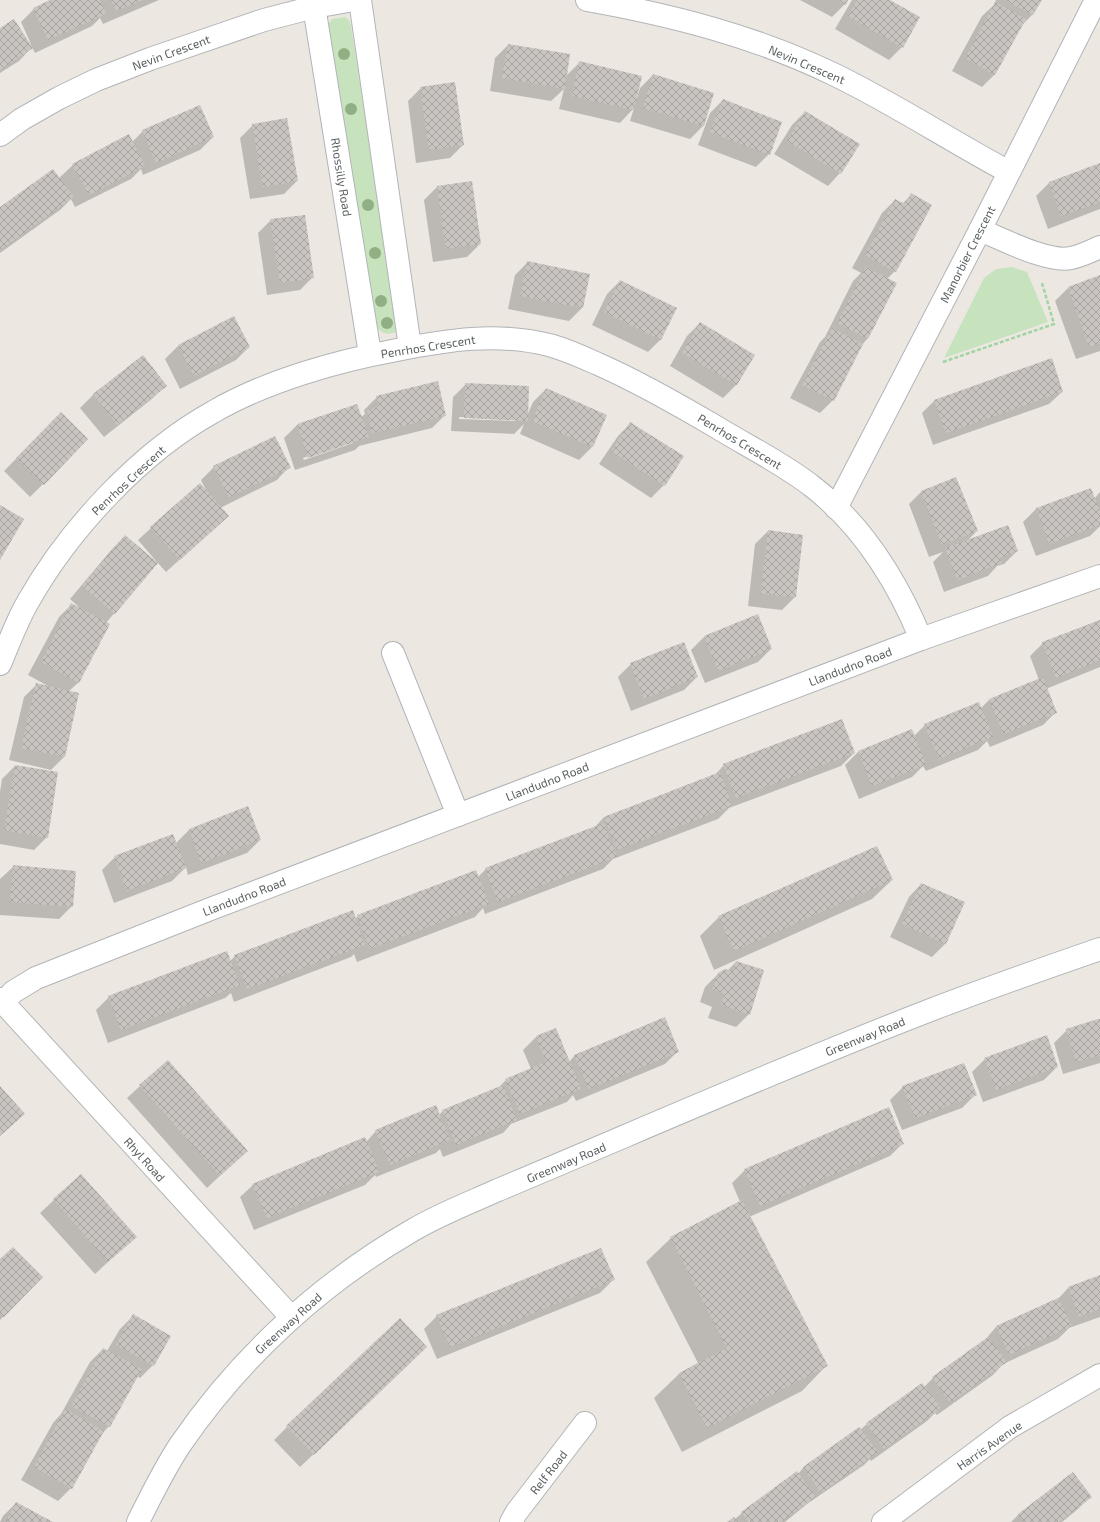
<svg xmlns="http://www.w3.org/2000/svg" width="1100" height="1522" viewBox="0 0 1100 1522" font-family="'Exo 2',sans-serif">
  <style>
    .grass { fill: #c7e3be }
    .shadow { fill: #0003; fill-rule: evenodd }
    .building { fill: url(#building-cross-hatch) }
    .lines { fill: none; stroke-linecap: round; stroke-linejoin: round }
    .street-casing { stroke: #b2b5b8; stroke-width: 24 }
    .secondary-casing { stroke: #b0b6b8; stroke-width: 24 }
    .path { stroke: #a1d4a3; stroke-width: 2.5; stroke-dasharray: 4 2; stroke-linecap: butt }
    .street { stroke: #fff; stroke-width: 22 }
    .secondary { stroke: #fff; stroke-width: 22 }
    .tree { fill: #91af84 }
    .labels { text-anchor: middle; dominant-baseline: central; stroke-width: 4; stroke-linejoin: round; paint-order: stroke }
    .street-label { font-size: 12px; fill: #595f61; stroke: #fff }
  </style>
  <defs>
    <pattern id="building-cross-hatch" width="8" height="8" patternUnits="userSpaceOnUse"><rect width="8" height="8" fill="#c9c4c0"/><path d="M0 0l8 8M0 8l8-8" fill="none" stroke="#a6a29f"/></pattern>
  </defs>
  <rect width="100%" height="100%" fill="#ece7e1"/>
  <g class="grass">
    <path d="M 345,17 L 349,20 L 351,26 L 398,324 L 398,331 C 389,335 384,335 377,328 L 328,25 L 332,19 Z"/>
    <polygon points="1012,267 1027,272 1048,322 944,358 984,278 996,269"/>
  </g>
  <g class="shadow">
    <polygon points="53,0 159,0 103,24 100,18 92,26 35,53 32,47 19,61 0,73 0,29 30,45 31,44 21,22 34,9"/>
    <polygon points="800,0 847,0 845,4 832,17"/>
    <polygon points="852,0 888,0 902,47 889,60 835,29"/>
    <polygon points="996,0 1041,0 1032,15 1021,26 995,74 982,87 952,71 982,16 994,5"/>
    <polygon points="508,45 566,76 580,62 637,98 640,88 653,75 703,126 690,139 630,121 634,108 620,123 559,109 564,89 551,101 490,91 495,58"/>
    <polygon points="421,88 463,145 450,158 416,163 408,101"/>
    <polygon points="723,100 769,154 756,167 698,145 710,113"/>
    <polygon points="805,112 840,173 828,186 774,154 792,125"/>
    <polygon points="253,125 297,181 284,194 250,199 240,138"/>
    <polygon points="143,131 213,137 200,150 143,175 141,169 131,179 75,207 71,199 60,210 0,253 0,208 59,178 73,165 132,142"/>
    <polygon points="1100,164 1100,209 1048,229 1036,196 1049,183"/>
    <polygon points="471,182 480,244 467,257 433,262 424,200 437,187"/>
    <polygon points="911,195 895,271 887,279 896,284 867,339 862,345 833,400 820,413 790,398 820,342 825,337 853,281 861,273 852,268 882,213 895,200 902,204"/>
    <polygon points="271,220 313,277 300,290 267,295 258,233"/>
    <polygon points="528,262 582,308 569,321 508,309 515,275"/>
    <polygon points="1100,276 1100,351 1076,359 1055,301 1068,288"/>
    <polygon points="620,281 661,339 648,352 592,325 607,294"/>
    <polygon points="234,317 249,347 236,360 180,389 165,359 178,346"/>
    <polygon points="700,323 754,355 736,385 723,398 670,366 687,336"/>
    <polygon points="143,356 166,385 153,398 104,437 80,408 93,395"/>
    <path d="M 466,384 L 527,416 L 533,402 L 546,389 L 606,415 L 592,447 L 579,460 L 520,434 L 524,424 L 514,434 L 451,431 L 453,397 ZM 459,417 L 516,419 L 516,421 L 459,419 Z"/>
    <polygon points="1062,392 1049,404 933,445 922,413 935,400"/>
    <path d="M 377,397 L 445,415 L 432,428 L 359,446 L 355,450 L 295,470 L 284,438 L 297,425 L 361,417 L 365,414 L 364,410 ZM 353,441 L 353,443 L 304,460 L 303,458 Z"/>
    <polygon points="61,413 87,440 30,497 4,471"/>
    <polygon points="631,423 664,485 651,498 599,464 618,436"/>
    <polygon points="214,467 289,467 277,480 220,508 228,516 166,572 157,562 106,623 79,682 69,691 64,757 51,770 9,760 24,697 37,684 48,686 28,675 59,617 72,604 80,608 70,599 112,549 125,536 155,561 156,561 138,540 151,528 206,490 201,480"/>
    <polygon points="922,491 977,531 966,542 1017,551 1004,564 997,566 988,576 944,592 933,562 943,552 929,557 909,504"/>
    <polygon points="1100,492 1100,526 1090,536 1036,556 1023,522 1036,509 1094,499"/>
    <polygon points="768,531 801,535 795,597 782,610 748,606 755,544"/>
    <polygon points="757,615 771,649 758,662 705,683 691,650 704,637"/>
    <polygon points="1100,620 1100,667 1046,689 1056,712 1043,725 990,747 987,741 978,750 926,771 923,766 912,777 859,799 845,765 858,752 911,731 914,736 925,725 980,709 989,700 1039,680 1030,656 1043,643"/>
    <polygon points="631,664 697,677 684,690 631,711 618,677"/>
    <polygon points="854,753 841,766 729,808 718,819 613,859 603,869 485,914 483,908 475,917 357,962 354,954 351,957 234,1002 231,993 225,998 108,1043 96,1010 109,997 229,962 235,956 355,919 358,916 478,877 486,869 594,828 604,817 714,776 724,765"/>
    <polygon points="15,766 47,837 34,850 0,844 0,792 2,779"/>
    <polygon points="189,830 260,840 247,853 188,875 186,867 172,881 114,903 102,870 115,857 176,843"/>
    <polygon points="13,867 72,906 59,919 0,915 0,879"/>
    <polygon points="892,880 872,899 714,970 700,936 719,917"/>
    <polygon points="921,884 964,903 945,944 932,957 890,937 909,897"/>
    <polygon points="736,962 749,1014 736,1027 708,1018 712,1007 700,1002 705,987 718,974 728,970"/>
    <polygon points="1100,1020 1100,1063 1063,1074 1054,1043 1067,1030"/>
    <polygon points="555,1029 569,1062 575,1055 678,1051 665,1064 576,1101 573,1095 567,1102 511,1124 503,1133 443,1157 440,1149 436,1153 376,1177 375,1175 365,1185 254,1230 240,1197 253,1185 366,1142 376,1131 439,1115 443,1111 497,1089 506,1080 531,1069 523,1050 536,1037"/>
    <polygon points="985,1059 1057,1067 1044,1080 983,1102 972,1072"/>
    <polygon points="140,1086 246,1151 207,1188 127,1098"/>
    <polygon points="903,1087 975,1095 962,1108 902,1130 890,1100"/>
    <polygon points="903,1143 890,1156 749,1217 826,1366 802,1391 682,1452 654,1398 679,1374 698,1363 646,1262 671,1238 740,1202 732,1183 745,1170"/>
    <polygon points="81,1175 135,1237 95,1274 40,1213"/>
    <polygon points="0,1261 42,1277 0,1320"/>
    <polygon points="1100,1276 1100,1317 1069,1328 1058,1339 1003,1364 993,1375 937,1415 935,1413 927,1421 871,1461 870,1459 864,1465 807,1504 785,1522 728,1522 735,1519 742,1513 798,1474 803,1468 859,1428 860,1430 867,1424 924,1387 933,1378 984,1341 996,1327 1057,1300 1068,1288"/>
    <polygon points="613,1280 600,1293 437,1359 424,1329 437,1316"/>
    <polygon points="133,1316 153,1365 140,1378 137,1376 109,1426 101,1435 71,1488 58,1501 21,1480 53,1423 61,1414 90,1362 103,1349 107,1351 120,1329"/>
    <polygon points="413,1360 300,1467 274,1440 287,1427"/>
    <polygon points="1091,1496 1078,1509 1062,1522 1011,1522 1019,1514"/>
    <polygon points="16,1503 51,1522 0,1522 3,1516"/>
  </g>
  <g class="building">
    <polygon points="50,0 100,0 106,14 48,40 33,8"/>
    <polygon points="111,0 143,0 116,11"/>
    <polygon points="837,0 848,0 846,5"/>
    <polygon points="857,0 890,0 920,17 903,48 848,16"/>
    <polygon points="1005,0 1042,0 1033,15"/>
    <polygon points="995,2 1026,19 995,75 965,58"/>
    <polygon points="14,19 33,48 0,70 0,28"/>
    <polygon points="508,44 570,54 565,89 502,78"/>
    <polygon points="579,61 642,76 634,110 572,96"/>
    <polygon points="653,74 714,93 704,126 643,108"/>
    <polygon points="455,82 464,145 429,150 420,87"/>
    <polygon points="723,99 782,122 770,155 710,132"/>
    <polygon points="200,105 214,137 156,163 142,130"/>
    <polygon points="805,111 860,144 841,174 787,141"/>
    <polygon points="287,118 298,181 263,187 252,124"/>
    <polygon points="129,134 145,166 89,195 72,164"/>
    <polygon points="1100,163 1100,202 1061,216 1049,182"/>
    <polygon points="53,169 74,197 0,250 0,207"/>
    <polygon points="472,181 481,244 446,249 437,186"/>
    <polygon points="911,193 932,205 896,272 865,255 895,199 905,204"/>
    <polygon points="305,215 314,278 280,283 270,219"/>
    <polygon points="527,261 590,274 583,308 520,296"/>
    <polygon points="866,267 897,283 868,339 837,323"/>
    <polygon points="1100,275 1100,343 1089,347 1068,287"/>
    <polygon points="620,280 677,308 661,340 604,312"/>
    <polygon points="234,316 250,347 194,376 178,345"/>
    <polygon points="700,322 755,355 737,385 682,353"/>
    <polygon points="832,328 863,344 834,401 802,385"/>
    <polygon points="143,355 167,386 117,425 93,394"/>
    <polygon points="1052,358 1063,392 946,433 934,400"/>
    <polygon points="438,381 446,416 372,433 367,410 379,407 376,396"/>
    <polygon points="465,383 529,386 528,421 464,418"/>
    <polygon points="546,388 607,415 593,447 532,421"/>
    <polygon points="357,404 369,437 308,458 297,424"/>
    <polygon points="61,412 88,439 44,485 16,458"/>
    <polygon points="630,422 684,456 665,486 611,451"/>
    <polygon points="275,436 291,468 229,497 213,466"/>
    <polygon points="956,477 978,531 942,545 921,491"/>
    <polygon points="200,483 229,516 180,560 150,527"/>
    <polygon points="1091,488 1100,512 1100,525 1049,544 1036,508"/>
    <polygon points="0,505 24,519 0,560"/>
    <polygon points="1008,525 1018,551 999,558 1002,563 957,580 945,548"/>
    <polygon points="768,530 803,535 796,597 761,594"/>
    <polygon points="125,535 158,563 115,614 82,586"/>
    <polygon points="71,603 110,624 79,683 41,662"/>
    <polygon points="758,614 772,649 718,671 704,636"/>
    <polygon points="1100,620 1100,660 1056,678 1042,642"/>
    <polygon points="684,642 698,677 644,699 630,663"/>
    <polygon points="1043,677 1057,713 1003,734 989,699"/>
    <polygon points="36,683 79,693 65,757 21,748"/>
    <polygon points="979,702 993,737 939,759 924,724"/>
    <polygon points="842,719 855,753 736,798 723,764"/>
    <polygon points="912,729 926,765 872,786 858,751"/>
    <polygon points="15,765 58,772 48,838 4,830"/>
    <polygon points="720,772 732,806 617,850 604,817"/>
    <polygon points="248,806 261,840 201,863 189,829"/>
    <polygon points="604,823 617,857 498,902 485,868"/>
    <polygon points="173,834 186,868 127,891 114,856"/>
    <polygon points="877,846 893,880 734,951 718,916"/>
    <polygon points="13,865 76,871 73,907 10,902"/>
    <polygon points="476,870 489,904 370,949 357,915"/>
    <polygon points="921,883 965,902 946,944 902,924"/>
    <polygon points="353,910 365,945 247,989 234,955"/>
    <polygon points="227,951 240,985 121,1030 108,996"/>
    <polygon points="736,961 764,970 750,1015 721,1005 725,994 712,989 718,973 725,969 733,971"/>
    <polygon points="665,1017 679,1052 589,1089 574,1055"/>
    <polygon points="1098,1019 1100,1019 1100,1055 1076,1062 1066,1029"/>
    <polygon points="556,1028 581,1089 520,1114 505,1079 546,1062 536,1036"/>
    <polygon points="1047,1035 1058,1067 996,1090 984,1058"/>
    <polygon points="168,1060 248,1151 220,1176 139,1085"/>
    <polygon points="964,1063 977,1095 915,1118 902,1086"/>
    <polygon points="503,1085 517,1120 456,1145 442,1110"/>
    <polygon points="0,1086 25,1114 0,1136"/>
    <polygon points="436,1105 450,1140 390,1165 375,1130"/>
    <polygon points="889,1107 904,1144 760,1206 744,1169"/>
    <polygon points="365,1137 379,1172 267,1218 252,1184"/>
    <polygon points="81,1174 137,1237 108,1262 53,1199"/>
    <polygon points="742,1200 828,1366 707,1428 679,1373 727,1348 670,1237"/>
    <polygon points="13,1247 43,1277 4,1317 0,1313 0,1259"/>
    <polygon points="601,1248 615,1280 450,1347 436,1315"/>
    <polygon points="1100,1275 1100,1309 1079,1317 1068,1287"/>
    <polygon points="1058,1298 1072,1326 1009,1355 996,1326"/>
    <polygon points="133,1314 171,1336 154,1366 116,1345"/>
    <polygon points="400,1318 427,1347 314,1455 286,1426"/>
    <polygon points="988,1337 1007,1362 950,1403 932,1377"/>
    <polygon points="103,1348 142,1369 110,1427 71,1406"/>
    <polygon points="922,1383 941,1408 884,1449 866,1423"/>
    <polygon points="65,1409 104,1431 72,1489 34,1467"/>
    <polygon points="859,1427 878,1452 821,1493 803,1467"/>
    <polygon points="797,1471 816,1497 781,1522 748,1522 741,1512"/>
    <polygon points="1073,1472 1092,1497 1059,1522 1024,1522 1018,1514"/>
    <polygon points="16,1502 53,1522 6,1522"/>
    <polygon points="734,1517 738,1522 727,1522"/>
  </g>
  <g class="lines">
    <defs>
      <g id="street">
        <polyline points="313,0 370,354"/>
        <polyline points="360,0 410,347"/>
        <path d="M 587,0 C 671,15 754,36 831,73 C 892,102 949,140 1009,172"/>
        <polyline points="0,135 22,119 59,98 96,80 150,59 264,20 314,7 354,0"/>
        <path d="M 980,230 C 1002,239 1048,263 1071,258 C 1081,256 1091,251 1100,247"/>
        <polyline points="836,508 980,230 1096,0"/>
        <polyline points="393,653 458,815"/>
        <path d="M 0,664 C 9,643 17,620 29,600 C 70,528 141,452 213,412 C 266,381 337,361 397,350 C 447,340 497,332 549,345 C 565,349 582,357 598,364 C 639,382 679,405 718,428 C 749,447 784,464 813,487 C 863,526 897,581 921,639"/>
        <polyline points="0,999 291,1317"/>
        <polyline points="3,1003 13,992 36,978 213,908 921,639 1100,576"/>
        <polyline points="511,1522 516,1513 585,1423"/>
        <polyline points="883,1522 1010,1427 1100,1375"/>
      </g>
      <path id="secondary" d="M 138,1522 C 151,1496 164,1469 180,1445 C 240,1357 321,1283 413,1230 C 440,1214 469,1203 498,1190 C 641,1130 783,1067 928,1011 C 985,989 1042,969 1100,949"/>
    </defs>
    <use href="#street" class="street-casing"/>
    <use href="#secondary" class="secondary-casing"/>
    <polyline class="path" points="943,362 1054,324 1042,283"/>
    <use href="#street" class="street"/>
    <use href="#secondary" class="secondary"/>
  </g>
  <g class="tree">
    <circle cx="344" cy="54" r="6"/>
    <circle cx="351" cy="109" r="6"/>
    <circle cx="368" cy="205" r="6"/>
    <circle cx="375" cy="253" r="6"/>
    <circle cx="381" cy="301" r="6"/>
    <circle cx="387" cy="323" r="6"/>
  </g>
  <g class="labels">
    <g class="street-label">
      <text transform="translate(171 52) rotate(-20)">Nevin Crescent</text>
      <text transform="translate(807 64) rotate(23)">Nevin Crescent</text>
      <text transform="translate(342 177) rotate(81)">Rhossilly Road</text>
      <text transform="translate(967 254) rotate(-63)">Manorbier Crescent</text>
      <text transform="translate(428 346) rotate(-9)">Penrhos Crescent</text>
      <text transform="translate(740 441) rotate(31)">Penrhos Crescent</text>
      <text transform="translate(128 480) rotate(-43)">Penrhos Crescent</text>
      <text transform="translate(850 666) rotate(-21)">Llandudno Road</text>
      <text transform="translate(547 781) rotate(-21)">Llandudno Road</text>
      <text transform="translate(244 896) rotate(-21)">Llandudno Road</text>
      <text transform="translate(865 1036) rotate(-22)">Greenway Road</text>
      <text transform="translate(145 1159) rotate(48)">Rhyl Road</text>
      <text transform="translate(566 1162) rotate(-23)">Greenway Road</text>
      <text transform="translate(288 1323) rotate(-42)">Greenway Road</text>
      <text transform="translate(989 1445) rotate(-35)">Harris Avenue</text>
      <text transform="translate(548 1472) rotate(-52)">Relf Road</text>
    </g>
  </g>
</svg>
